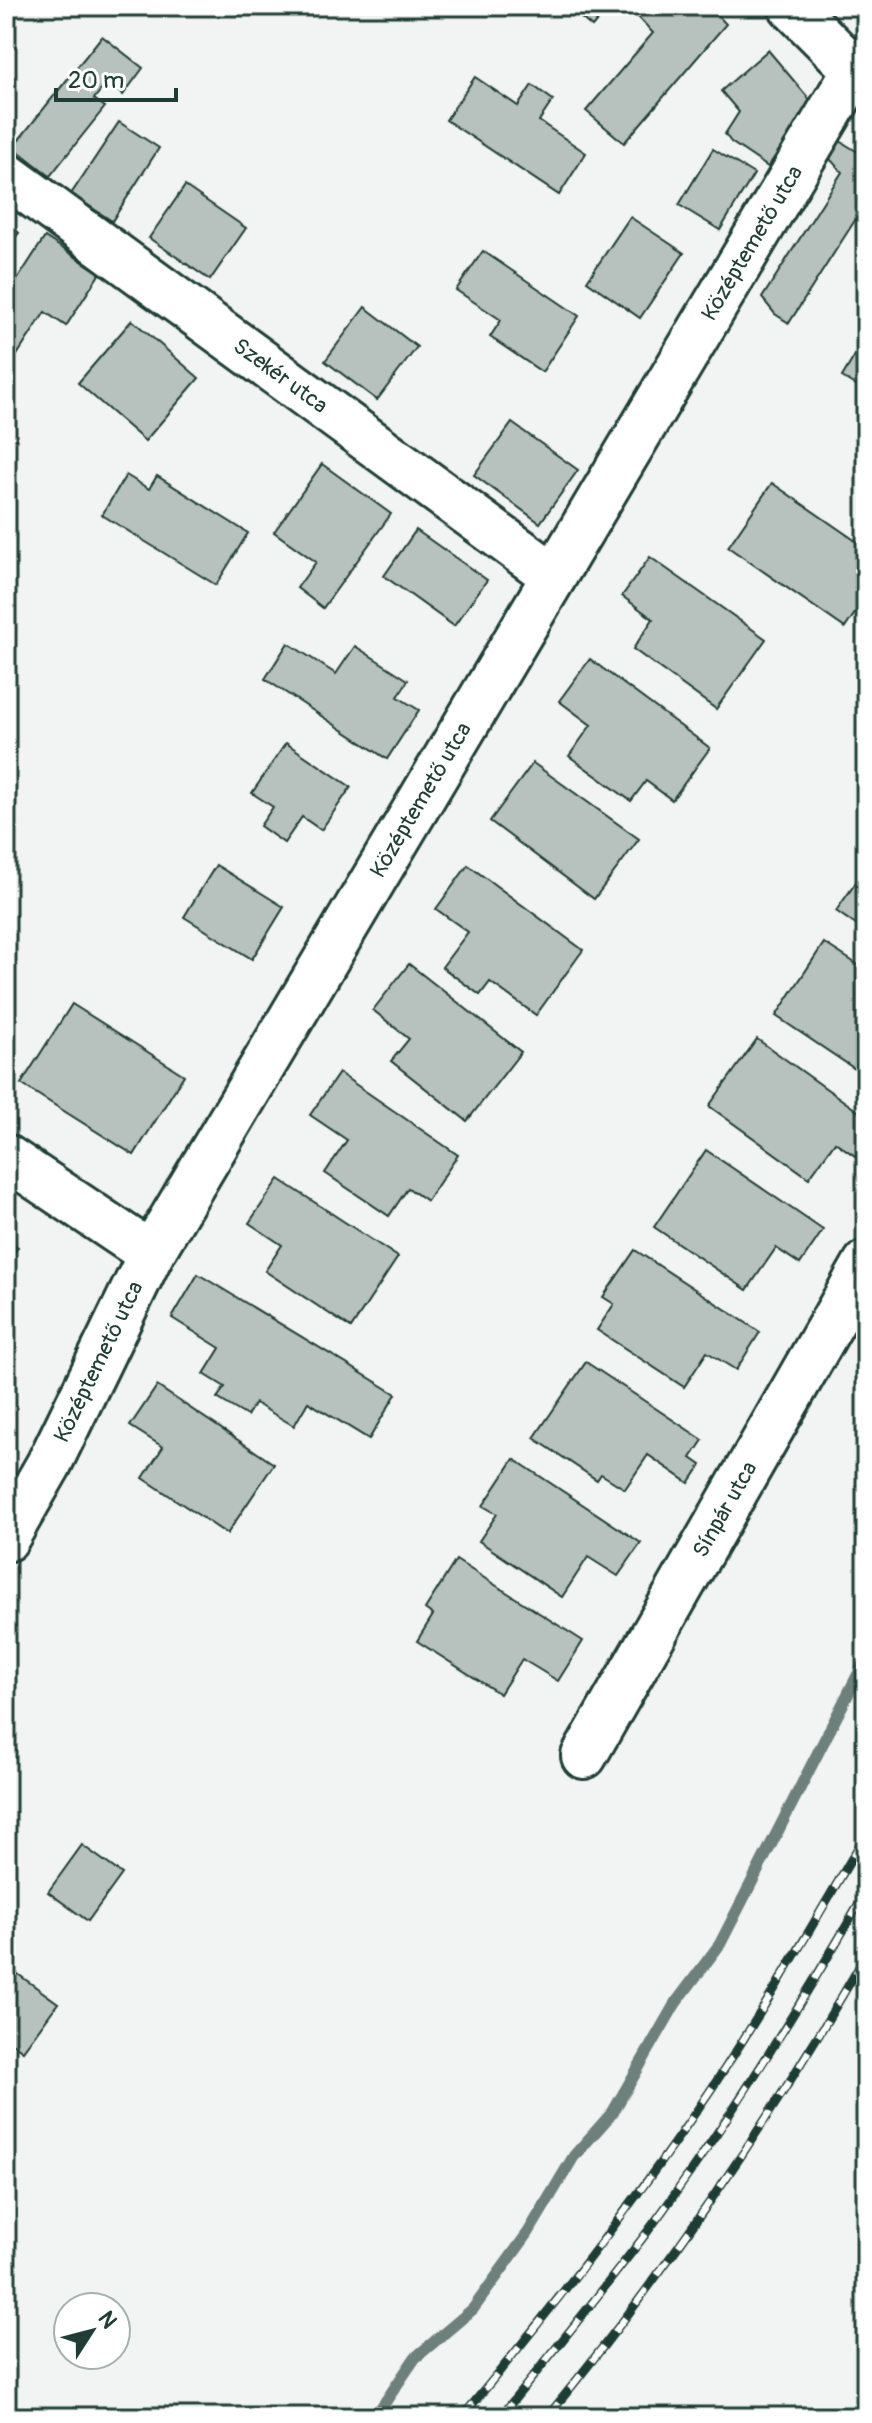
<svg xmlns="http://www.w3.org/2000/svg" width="872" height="2423" viewBox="0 0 872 2423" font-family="Pangolin,sans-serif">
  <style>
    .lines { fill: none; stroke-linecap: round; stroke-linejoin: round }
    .stream { stroke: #6d807b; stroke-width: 12 }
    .building { fill: #b7c1bd; stroke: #1f3d34; stroke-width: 2 }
    .minor-casing { stroke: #1f3d34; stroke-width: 50 }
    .minor { stroke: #fff; stroke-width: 44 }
    .rail-casing { stroke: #1f3d34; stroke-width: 9 }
    .rail { stroke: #fff; stroke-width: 6; stroke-dasharray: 18; stroke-linecap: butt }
    .labels { text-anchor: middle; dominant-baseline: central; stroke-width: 6; stroke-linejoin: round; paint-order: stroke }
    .street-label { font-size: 22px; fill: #1f3d34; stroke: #fff }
  </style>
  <rect width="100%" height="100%" fill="#f2f3f3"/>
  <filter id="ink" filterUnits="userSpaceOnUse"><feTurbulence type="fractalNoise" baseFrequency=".0125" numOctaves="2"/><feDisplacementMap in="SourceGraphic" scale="16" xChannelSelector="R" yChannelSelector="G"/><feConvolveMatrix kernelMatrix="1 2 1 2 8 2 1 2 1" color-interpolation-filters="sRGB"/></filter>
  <g filter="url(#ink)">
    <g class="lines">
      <polyline class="stream" points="375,2417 415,2358 473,2309 528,2233 574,2156 613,2112 675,2004 720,1944 866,1659"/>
    </g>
    <g class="building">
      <polygon points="567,6 610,6 592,27"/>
      <polygon points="632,6 709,6 726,24 624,143 586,111 653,33 630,8"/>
      <polygon points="102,36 143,68 123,95 107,82 94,99 105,107 50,176 13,147"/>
      <polygon points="768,50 811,101 768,167 731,142 725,134 739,112 721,91"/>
      <polygon points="475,77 518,106 532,85 553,100 539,121 586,153 559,195 446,120"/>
      <polygon points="119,122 159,148 112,221 71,194"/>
      <polygon points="840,141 866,157 866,214 861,211 789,323 775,314 762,298 842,172 829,158"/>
      <polygon points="713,149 754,174 720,230 679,205"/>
      <polygon points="185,186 246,228 210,280 149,238"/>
      <polygon points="630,217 684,253 640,318 587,281"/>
      <polygon points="6,222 19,233 6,249"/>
      <polygon points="45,237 100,273 66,326 45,312 8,369 6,297"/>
      <polygon points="483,251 579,316 542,372 490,337 501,320 456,290"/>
      <polygon points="365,307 417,347 377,400 325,361"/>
      <polygon points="132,320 199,378 145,441 78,383"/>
      <polygon points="866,337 866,392 842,377"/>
      <polygon points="512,423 578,470 540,523 474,475"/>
      <polygon points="322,464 391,514 323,608 297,588 316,562 274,532"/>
      <polygon points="126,475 149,489 157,476 248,533 216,585 102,515"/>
      <polygon points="772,483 866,548 866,597 845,628 728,547"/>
      <polygon points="416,530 487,580 454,626 384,576"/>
      <polygon points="650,557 766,639 716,709 633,649 653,619 622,596"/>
      <polygon points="288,643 336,674 355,646 408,680 398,697 419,710 387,759 265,679"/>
      <polygon points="590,659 710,748 672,800 646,781 631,801 569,756 591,725 559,701"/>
      <polygon points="286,743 351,787 321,830 302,817 284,843 260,826 273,807 252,793"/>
      <polygon points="533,763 639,839 594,899 490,821"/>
      <polygon points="216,865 284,907 252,959 184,917"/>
      <polygon points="468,865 583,950 536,1015 490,982 480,995 442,967 468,932 436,909"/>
      <polygon points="866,868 866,932 836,911"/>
      <polygon points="824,943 866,970 866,1051 855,1069 776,1016"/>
      <polygon points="409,964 521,1052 467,1121 391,1061 409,1039 373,1010"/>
      <polygon points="72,1004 184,1075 134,1155 21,1084"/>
      <polygon points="757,1039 866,1117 866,1147 858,1158 835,1142 809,1178 709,1106"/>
      <polygon points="339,1073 458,1155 427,1201 408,1188 389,1216 325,1173 347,1140 310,1115"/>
      <polygon points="706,1150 823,1230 800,1264 776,1248 747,1290 654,1227"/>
      <polygon points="279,1179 398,1257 351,1328 265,1271 282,1245 249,1223"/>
      <polygon points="6,1239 18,1247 6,1265"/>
      <polygon points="635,1250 760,1332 736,1370 707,1352 684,1387 597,1330 614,1304 603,1297"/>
      <polygon points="198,1274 396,1394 369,1439 308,1402 294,1426 255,1403 247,1416 217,1398 225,1387 204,1374 220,1348 172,1318"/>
      <polygon points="586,1362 703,1440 691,1458 701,1465 689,1483 648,1455 625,1489 601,1474 597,1480 534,1438"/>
      <polygon points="157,1386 274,1464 227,1534 143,1478 163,1447 130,1426"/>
      <polygon points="514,1459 641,1543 618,1576 588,1557 562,1597 479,1541 497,1514 483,1506"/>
      <polygon points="456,1560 583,1641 558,1681 522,1659 500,1694 417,1641 433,1615 425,1609"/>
      <polygon points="82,1845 122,1874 88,1921 48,1892"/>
      <polygon points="15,1972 58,2003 23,2051 6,2039 6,1985"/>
      <polygon points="862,2400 866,2406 866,2417 860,2417 853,2406"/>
    </g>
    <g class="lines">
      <defs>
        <g id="minor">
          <polyline points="791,6 866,81"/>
          <path id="s1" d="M 6,175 L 554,576"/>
          <polyline points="6,1157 151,1254"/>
          <path id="s2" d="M 6,1539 L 49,1464 L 151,1254 L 855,70"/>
          <path id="s3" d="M 584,1756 L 866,1263"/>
        </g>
      </defs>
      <use href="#minor" class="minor-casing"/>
      <use href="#minor" class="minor"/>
      <defs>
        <g id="rail">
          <path d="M 462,2417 C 550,2311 635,2203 712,2088 C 767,2005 816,1919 866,1834"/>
          <path d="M 500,2417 C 550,2356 600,2294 648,2231 C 728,2123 799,2008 866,1892"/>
          <path d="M 547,2417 C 665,2273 773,2117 866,1955"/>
        </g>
      </defs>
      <use href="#rail" class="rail-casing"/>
      <use href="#rail" class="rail"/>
    </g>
  </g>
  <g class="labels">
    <g class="street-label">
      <text stroke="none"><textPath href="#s2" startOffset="1496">Középtemető utca</textPath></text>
      <text stroke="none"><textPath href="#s1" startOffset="340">Szekér utca</textPath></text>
      <text stroke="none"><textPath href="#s2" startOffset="848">Középtemető utca</textPath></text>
      <text stroke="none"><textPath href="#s2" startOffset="200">Középtemető utca</textPath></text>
      <text stroke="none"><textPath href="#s3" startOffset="284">Sínpár utca</textPath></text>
    </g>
  </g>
  <rect width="872" height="2423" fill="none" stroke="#fff" stroke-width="32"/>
  <rect x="16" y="16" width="840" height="2391" fill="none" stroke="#1f3d34" stroke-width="3" filter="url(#ink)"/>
  <g transform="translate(92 2331) rotate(54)"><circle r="38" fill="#ffffff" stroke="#a5b1ae" stroke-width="2"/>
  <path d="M0-6L14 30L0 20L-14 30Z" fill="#1f3d34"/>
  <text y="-12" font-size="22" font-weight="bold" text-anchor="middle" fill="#1f3d34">N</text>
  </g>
  <path d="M56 88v12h120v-12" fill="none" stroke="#1f3d34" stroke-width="4"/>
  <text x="68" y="88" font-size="24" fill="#1f3d34" stroke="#ffffff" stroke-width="6" paint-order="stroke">20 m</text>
</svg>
